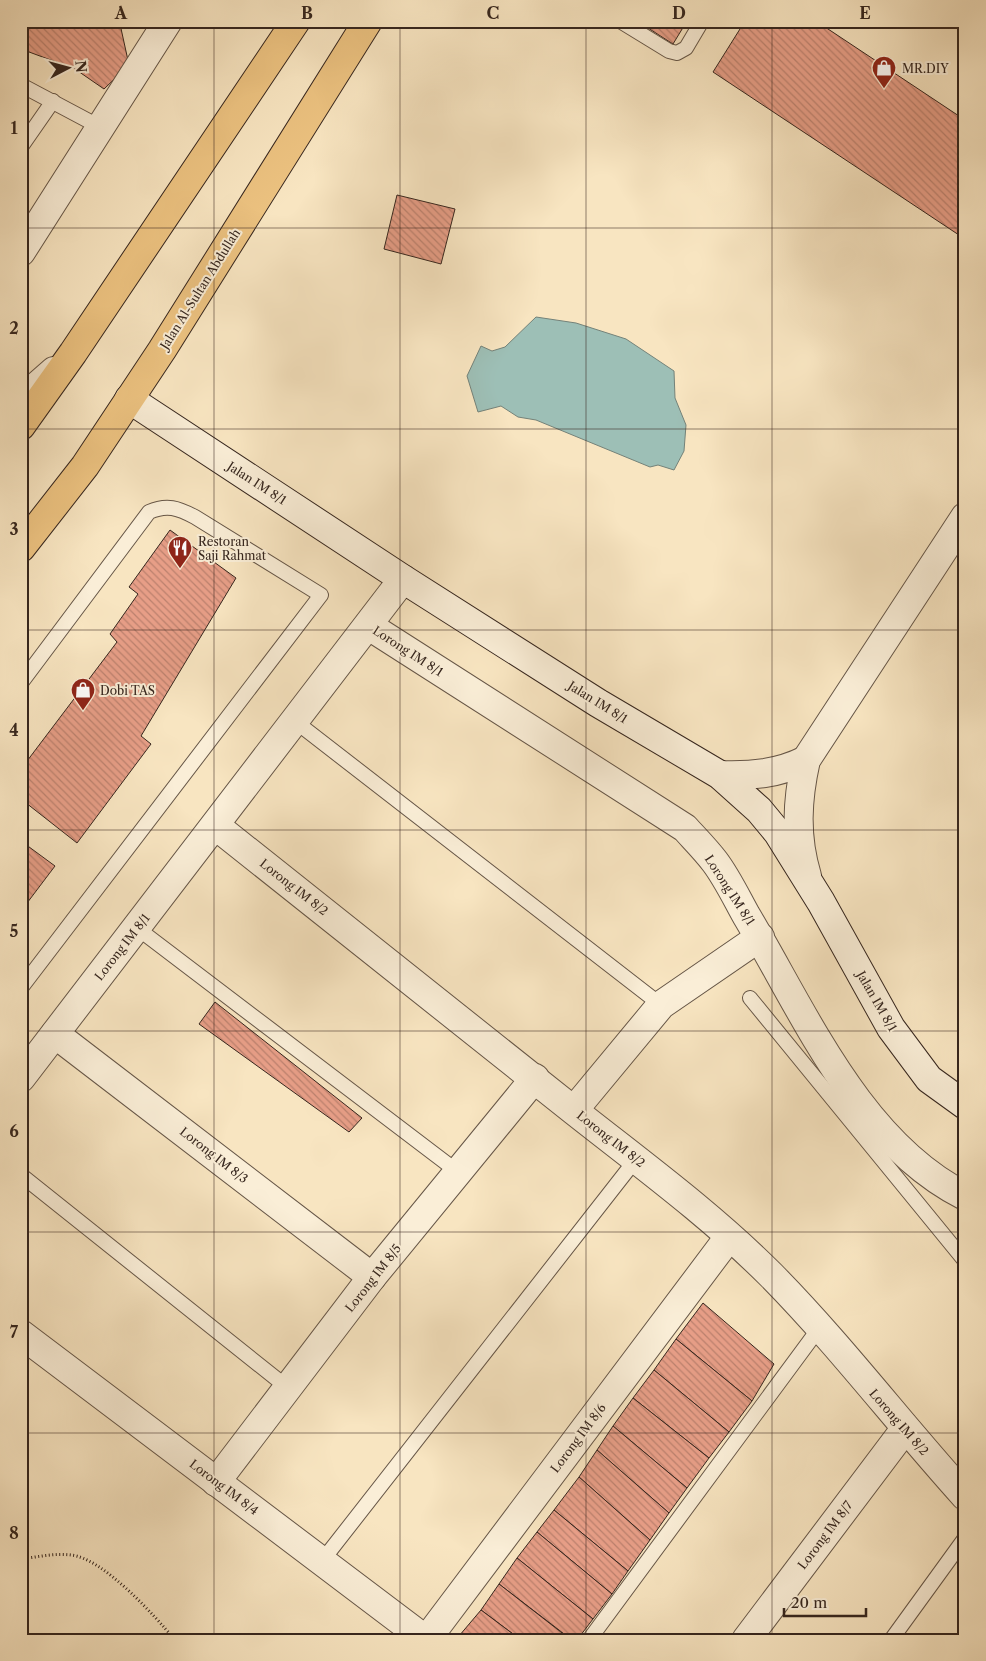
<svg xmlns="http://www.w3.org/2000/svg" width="986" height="1661" viewBox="0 0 986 1661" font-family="'Libre Caslon Text',serif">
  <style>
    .water { fill: #9dbfb6; stroke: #748279 }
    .building { fill: url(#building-back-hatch); stroke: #36261e }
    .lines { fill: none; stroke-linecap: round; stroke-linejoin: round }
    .lane-casing { stroke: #665647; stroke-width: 16 }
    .street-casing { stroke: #665647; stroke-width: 30 }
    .secondary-casing { stroke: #36261e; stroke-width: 30 }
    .primary-casing { stroke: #36261e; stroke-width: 30 }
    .path { stroke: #36261e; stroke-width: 3; stroke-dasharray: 1 2.5; stroke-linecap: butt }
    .lane { stroke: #faeed7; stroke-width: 14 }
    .street { stroke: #faeed7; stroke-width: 28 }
    .secondary { stroke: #faeed7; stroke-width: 28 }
    .primary { stroke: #ecc280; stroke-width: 28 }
    .grid { fill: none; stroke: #36261e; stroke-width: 1; stroke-opacity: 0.55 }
    .labels { text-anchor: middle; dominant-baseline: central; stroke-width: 4; stroke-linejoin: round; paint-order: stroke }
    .poi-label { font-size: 12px; fill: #36261e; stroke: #faeed7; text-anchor: start }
    .street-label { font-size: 12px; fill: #36261e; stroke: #faeed7 }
    .neatline { fill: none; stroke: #36261e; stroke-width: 2 }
    .grid-label { font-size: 16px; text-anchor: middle; font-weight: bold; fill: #36261e }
  </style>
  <defs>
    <pattern id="building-back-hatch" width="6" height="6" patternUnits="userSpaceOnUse" patternTransform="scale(1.25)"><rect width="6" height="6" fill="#e79e87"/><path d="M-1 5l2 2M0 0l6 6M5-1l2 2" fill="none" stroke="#bc816e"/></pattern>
  </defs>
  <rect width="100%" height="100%" fill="#f8e5c1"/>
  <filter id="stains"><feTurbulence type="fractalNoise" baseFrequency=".004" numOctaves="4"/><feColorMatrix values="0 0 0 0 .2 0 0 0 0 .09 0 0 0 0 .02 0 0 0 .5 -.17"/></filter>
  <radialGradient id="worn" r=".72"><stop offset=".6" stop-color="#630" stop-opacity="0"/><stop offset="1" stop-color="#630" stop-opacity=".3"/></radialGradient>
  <polygon class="water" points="536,317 576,323 626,339 674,371 675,398 686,425 684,451 674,470 658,465 650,467 536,420 518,417 501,406 478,412 467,376 481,346 492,351 505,347"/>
  <g class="building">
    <polygon points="21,21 68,21 87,27 120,24 129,65 104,89 75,69 21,49"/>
    <polygon points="637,21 687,21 673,44"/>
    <polygon points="745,21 816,21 965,120 965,239 713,72"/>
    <polygon points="397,195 455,209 441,264 384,249"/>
    <polygon points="170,530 236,578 141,736 151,744 77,843 21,799 21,769 117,642 110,634 138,594 129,587"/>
    <polygon points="21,841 55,866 21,911"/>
    <polygon points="215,1002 362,1118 349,1132 199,1024"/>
    <polygon points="703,1303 774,1364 752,1401 676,1339"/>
    <polygon points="676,1339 752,1401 729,1432 654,1370"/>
    <polygon points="654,1370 729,1432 709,1458 633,1398"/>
    <polygon points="633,1398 709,1458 687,1488 613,1426"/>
    <polygon points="613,1426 687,1488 669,1513 597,1450"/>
    <polygon points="597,1450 669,1513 650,1540 579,1477"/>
    <polygon points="579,1477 650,1540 628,1571 554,1510"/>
    <polygon points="554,1510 628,1571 612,1594 537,1532"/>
    <polygon points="537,1532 612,1594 593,1619 517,1558"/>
    <polygon points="517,1558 593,1619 577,1640 572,1640 499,1584"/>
    <polygon points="499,1584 566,1636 563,1640 521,1640 481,1610"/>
    <polygon points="481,1610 521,1640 464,1640 459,1636"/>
  </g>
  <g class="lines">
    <defs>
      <g id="lane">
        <polyline points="620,21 669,51 677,53 686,48 702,21"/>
        <polyline points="21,85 100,127"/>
        <polyline points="21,147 53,101"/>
        <path d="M 21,683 L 149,512 C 167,504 178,508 195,517 L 321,595 L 21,988"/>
        <polyline points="296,722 661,1005"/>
        <polyline points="137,928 458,1172"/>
        <polyline points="750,998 965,1261"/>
        <polyline points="21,1175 288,1388"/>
        <polyline points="322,1561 637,1158"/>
        <polyline points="589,1640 820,1327"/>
        <polyline points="891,1640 965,1538"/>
      </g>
      <g id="street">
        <polyline points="21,252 168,21"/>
        <polyline points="21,400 54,371"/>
        <path d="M 369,626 L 685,828 C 695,839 706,850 715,862 C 727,878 736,897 746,915 C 804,1012 859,1143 965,1196"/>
        <path d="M 720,775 C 751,776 778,774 806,760"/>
        <path d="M 216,826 C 335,920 454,1014 573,1110 C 640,1163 710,1214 771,1275 C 840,1345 899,1423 965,1496"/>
        <path d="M 807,876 C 795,836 797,800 806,760 L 965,517"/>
        <polyline points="55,1034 372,1277"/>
        <polyline points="21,1078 403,579"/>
        <polyline points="574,1110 661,1005 760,937"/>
        <polyline points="21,1334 426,1640"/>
        <polyline points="216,1482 372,1277 535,1078"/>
        <polyline points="427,1639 729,1237"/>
        <polyline points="746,1640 905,1429"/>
      </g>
      <polyline id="secondary" points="129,399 403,579 598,703 720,775 759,810 778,833 821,902 891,1028 929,1079 965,1105"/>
      <g id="primary">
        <polyline points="21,426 73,353 296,21"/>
        <polyline points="21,548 85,466 162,350 368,21"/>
      </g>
    </defs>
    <use href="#lane" class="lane-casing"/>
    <use href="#street" class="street-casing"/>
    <use href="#secondary" class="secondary-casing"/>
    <use href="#primary" class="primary-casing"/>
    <path class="path" d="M 21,1559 C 37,1557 55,1553 71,1555 C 103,1558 155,1616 175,1640"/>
    <use href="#lane" class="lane"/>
    <use href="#street" class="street"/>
    <use href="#secondary" class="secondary"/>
    <use href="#primary" class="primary"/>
  </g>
  <path class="grid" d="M 214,21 L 214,1640M 400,21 L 400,1640M 586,21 L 586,1640M 772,21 L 772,1640M 21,228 L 965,228M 21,429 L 965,429M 21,630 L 965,630M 21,830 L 965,830M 21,1031 L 965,1031M 21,1232 L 965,1232M 21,1433 L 965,1433"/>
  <defs>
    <symbol id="shop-pin" viewBox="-11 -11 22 30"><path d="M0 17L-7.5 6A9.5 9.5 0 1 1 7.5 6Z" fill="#8f2418" stroke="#faeed7"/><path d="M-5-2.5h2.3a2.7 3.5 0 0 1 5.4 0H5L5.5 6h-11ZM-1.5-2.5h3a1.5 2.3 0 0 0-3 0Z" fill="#fff"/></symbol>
    <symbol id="restaurant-pin" viewBox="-11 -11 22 30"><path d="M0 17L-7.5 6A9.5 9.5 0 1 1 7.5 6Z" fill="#8f2418" stroke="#faeed7"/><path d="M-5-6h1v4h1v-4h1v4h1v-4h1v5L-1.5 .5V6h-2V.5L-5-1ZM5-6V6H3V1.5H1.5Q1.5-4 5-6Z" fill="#fff"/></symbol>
  </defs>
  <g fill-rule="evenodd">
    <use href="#shop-pin" x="870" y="54" width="28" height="38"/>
    <use href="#restaurant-pin" x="166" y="534" width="28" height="38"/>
    <use href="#shop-pin" x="69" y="676" width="28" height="38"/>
  </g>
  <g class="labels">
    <g class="poi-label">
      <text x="902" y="68">MR.DIY</text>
      <text x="198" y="541">Restoran<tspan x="198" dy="14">Saji Rahmat</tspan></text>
      <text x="100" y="690">Dobi TAS</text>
    </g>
    <g class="street-label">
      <text transform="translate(200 289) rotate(-58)">Jalan Al-Sultan Abdullah</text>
      <text transform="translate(257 483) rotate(33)">Jalan IM 8/1</text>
      <text transform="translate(408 651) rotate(33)">Lorong IM 8/1</text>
      <text transform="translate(598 702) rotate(32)">Jalan IM 8/1</text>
      <text transform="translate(294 887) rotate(38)">Lorong IM 8/2</text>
      <text transform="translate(730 890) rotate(57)">Lorong IM 8/1</text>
      <text transform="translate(122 947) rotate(-52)">Lorong IM 8/1</text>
      <text transform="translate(877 1001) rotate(60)">Jalan IM 8/1</text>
      <text transform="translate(611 1139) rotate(38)">Lorong IM 8/2</text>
      <text transform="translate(214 1155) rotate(38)">Lorong IM 8/3</text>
      <text transform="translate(373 1278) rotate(-52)">Lorong IM 8/5</text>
      <text transform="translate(899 1422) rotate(49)">Lorong IM 8/2</text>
      <text transform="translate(578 1438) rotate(-53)">Lorong IM 8/6</text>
      <text transform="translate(224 1487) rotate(37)">Lorong IM 8/4</text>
      <text transform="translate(825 1535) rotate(-53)">Lorong IM 8/7</text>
    </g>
  </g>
  <rect width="986" height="1661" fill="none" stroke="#f8e5c1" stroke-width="55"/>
  <g transform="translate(68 68) rotate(84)" stroke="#faeed7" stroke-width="4" paint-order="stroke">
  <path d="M0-4L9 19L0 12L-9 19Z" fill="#36261e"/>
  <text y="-8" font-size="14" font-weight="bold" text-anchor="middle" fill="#36261e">N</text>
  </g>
  <path d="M784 1608v8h82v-8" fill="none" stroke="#36261e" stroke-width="2.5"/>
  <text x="791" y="1608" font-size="15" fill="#36261e" stroke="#faeed7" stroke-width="4" paint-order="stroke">20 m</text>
  <rect x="28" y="28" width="930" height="1606" class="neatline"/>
  <g class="grid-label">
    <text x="121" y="19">A</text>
    <text x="307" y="19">B</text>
    <text x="493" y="19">C</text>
    <text x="679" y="19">D</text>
    <text x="865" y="19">E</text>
    <text x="14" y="134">1</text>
    <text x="14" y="334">2</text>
    <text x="14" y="535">3</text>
    <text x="14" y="736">4</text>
    <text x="14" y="937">5</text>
    <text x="14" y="1137">6</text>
    <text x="14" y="1338">7</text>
    <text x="14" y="1539">8</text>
  </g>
  <rect width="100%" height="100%" filter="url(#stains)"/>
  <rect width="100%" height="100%" fill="url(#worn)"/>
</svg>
